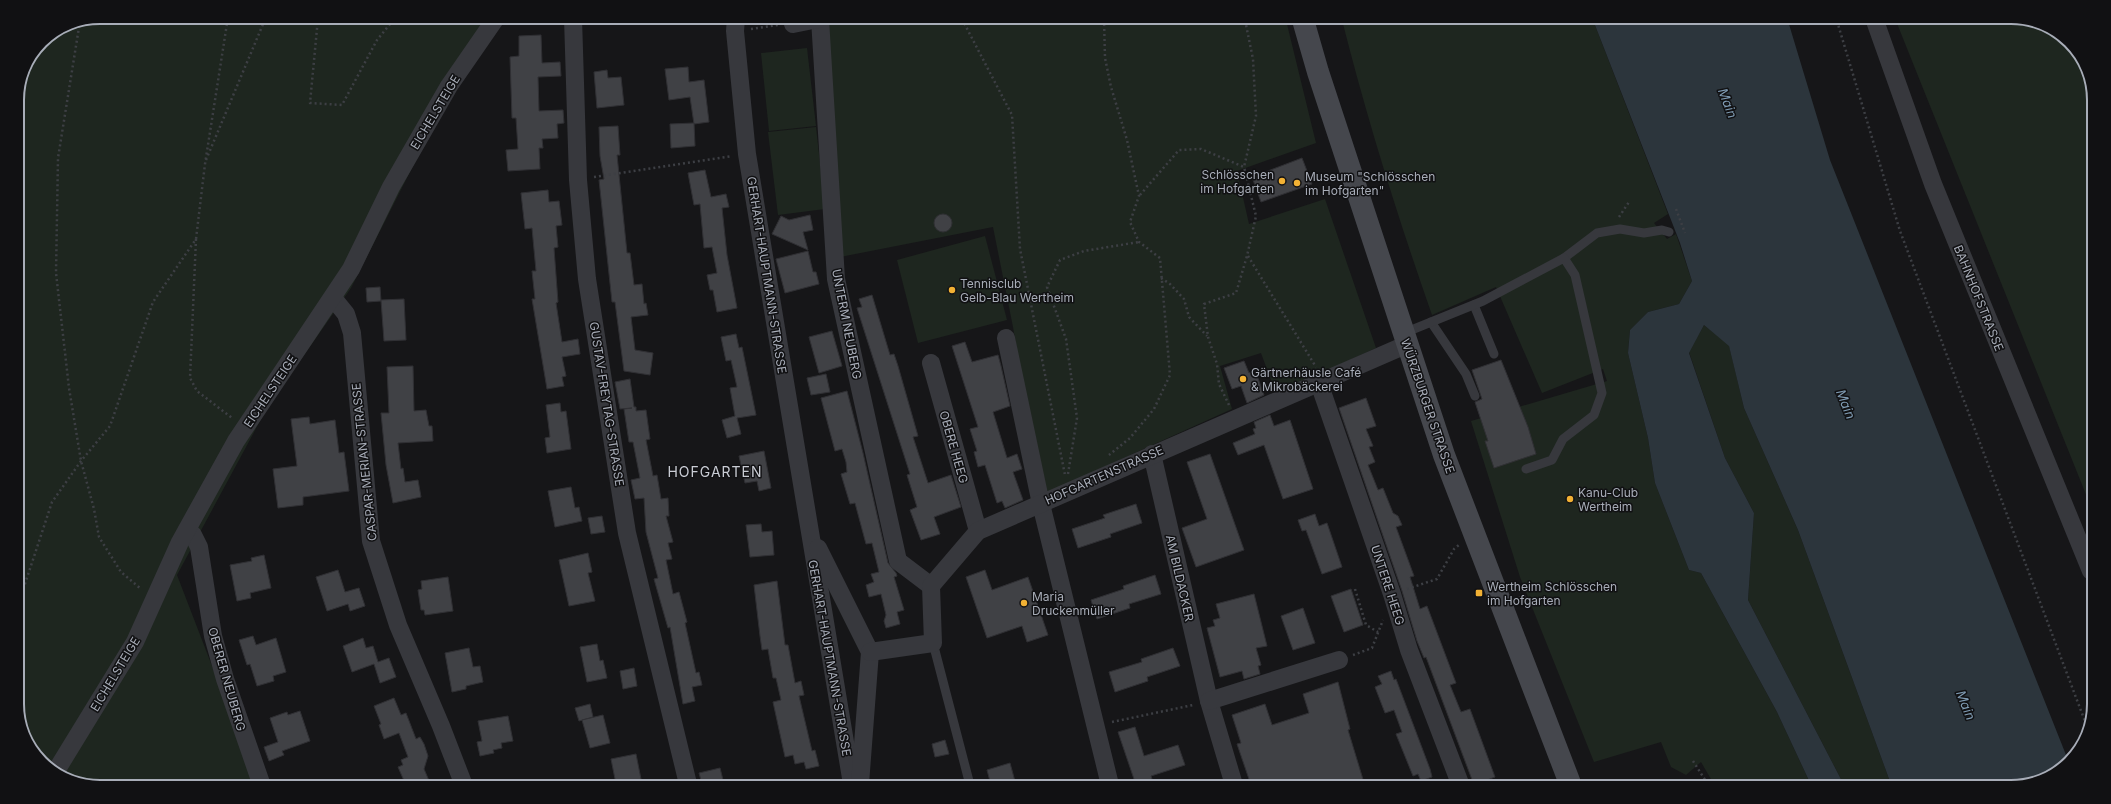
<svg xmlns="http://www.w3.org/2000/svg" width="2111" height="804" viewBox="0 0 2111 804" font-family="Inter,sans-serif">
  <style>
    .green { fill: #1e261f }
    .water { fill: #2c353c }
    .building { fill: #404145; stroke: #303034 }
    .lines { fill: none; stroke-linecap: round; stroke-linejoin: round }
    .path { stroke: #3d3f44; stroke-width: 2.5; stroke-dasharray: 2 3; stroke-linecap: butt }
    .service { stroke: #37383d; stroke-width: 9 }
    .minor { stroke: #37383d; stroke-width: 18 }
    .secondary { stroke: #45474d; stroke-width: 22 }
    .poi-dot { fill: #f2b134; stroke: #111113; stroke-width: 1.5 }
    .labels { text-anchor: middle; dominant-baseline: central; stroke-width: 3; stroke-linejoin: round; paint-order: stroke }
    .street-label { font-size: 12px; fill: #a8adb8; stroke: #111113 }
    .poi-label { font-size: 12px; fill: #a8adb8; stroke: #111113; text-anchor: start }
    .water-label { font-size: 13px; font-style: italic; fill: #7f9bb3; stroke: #111113 }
    .quarter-label { font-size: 14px; letter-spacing: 1px; fill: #c9ccd4; stroke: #111113 }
    .rim { fill: none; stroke: #a8adb8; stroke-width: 2 }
  </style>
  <rect width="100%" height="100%" fill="#161618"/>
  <g class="green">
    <polygon points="100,17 496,18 412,168 351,288 267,408 177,575 257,783 73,783 34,755 17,710 17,94 23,68 41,41 68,23"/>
    <polygon points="820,19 1286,20 1316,143 1237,171 1249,224 1325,199 1376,348 1276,394 1261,353 1220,366 1232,409 1042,495 1013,327 993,227 835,258"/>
    <path d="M 1342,20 L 1593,20 L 1668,214 L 1654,223 L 1667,239 L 1676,234 L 1692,281 L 1679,304 L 1648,312 L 1630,330 L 1628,353 L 1648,438 L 1655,483 L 1689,570 L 1701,573 L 1777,712 L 1812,787 L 1715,786 L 1701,762 L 1686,775 L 1671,767 L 1661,742 L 1594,762 L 1520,577 L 1471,421 L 1607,381 L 1603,369 L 1542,393 L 1496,287 L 1432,315 C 1398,218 1367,119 1342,20 Z"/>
    <polygon points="1896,21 2038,21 2077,49 2094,94 2091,507"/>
    <polygon points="807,48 816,126 769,131 761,53"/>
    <polygon points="816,127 825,209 778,215 768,132"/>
    <polygon points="985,236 1007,320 918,343 897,260"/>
    <polygon points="1704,325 1729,345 1744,408 1798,530 1892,787 1845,787 1748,600 1754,513 1725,458 1689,352"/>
  </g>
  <polygon class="water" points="1593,20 1788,21 1830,160 2068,760 2057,773 2012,787 1892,787 1798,530 1744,408 1729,346 1704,325 1689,353 1725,458 1754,513 1748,600 1845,787 1812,787 1777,712 1701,573 1689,570 1655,483 1648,438 1628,353 1630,330 1648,312 1679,304 1692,281 1680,243"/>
  <g class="building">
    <polygon points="541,35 542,63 560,62 561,76 538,77 539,111 563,110 564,123 557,124 558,138 542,139 543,148 539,148 540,169 508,171 506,150 518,149 516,118 512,118 510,57 519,56 519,36"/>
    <polygon points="688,67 689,82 704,80 709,122 694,124 690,97 669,100 665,69"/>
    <polygon points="607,70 608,78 621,77 624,105 597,108 594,72"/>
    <polygon points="694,123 695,146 671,148 670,124"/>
    <polygon points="618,126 620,155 617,155 627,253 630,253 634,285 642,284 644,304 646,303 648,315 631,317 635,350 653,353 650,375 624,371 615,302 612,302 599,180 604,179 600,156 599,127"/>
    <polygon points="1302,158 1312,184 1261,202 1252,177"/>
    <polygon points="705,170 711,197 726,194 729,207 722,208 727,255 737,308 717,312 713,290 710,290 707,275 717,273 712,247 704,248 700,204 694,205 688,173"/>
    <polygon points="548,190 549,202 559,201 562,225 556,226 558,247 554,248 558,302 556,303 562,342 578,339 580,354 562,357 566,376 562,377 564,386 547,389 532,299 535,299 532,271 536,271 532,228 525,229 521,193"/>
    <circle cx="943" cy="223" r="9"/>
    <polygon points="810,215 813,230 803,232 808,250 772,234 781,216 789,220"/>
    <polygon points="808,251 813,272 816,272 819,284 785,293 776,259"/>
    <polygon points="380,287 381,301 367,302 366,288"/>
    <polygon points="872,295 890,355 894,354 898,366 918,436 913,437 928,483 951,475 961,507 934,517 940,534 921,540 910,510 917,507 907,475 910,474 857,308 862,307 859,299"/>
    <polygon points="404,299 406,340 384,341 381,300"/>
    <polygon points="832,331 842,366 819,373 809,337"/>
    <polygon points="736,334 739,348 742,347 756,415 737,418 741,434 727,438 722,420 735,416 730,388 737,387 731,360 726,361 721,337"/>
    <polygon points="965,342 972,362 998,355 1001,366 1010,406 993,412 1007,458 1017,454 1022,469 1013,472 1023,500 1005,508 1002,501 997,503 985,465 978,467 974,452 977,451 970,429 978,427 952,346"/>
    <polygon points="1501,360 1528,427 1536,454 1494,468 1485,441 1488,441 1475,402 1482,399 1472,370"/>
    <polygon points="1244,361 1249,373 1255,370 1264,395 1247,403 1241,386 1232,389 1224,368"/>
    <polygon points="413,366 414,411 426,410 429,426 432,426 433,441 398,443 401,469 403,468 405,482 418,480 421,497 393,503 386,465 381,413 389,413 387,367"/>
    <polygon points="826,374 830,392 811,395 807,378"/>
    <polygon points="630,379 634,407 636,407 636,411 646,410 650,439 646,440 653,476 657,475 661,499 668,498 669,516 666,516 673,542 668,543 672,559 666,560 673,594 679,592 687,622 685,623 696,673 699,672 702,685 692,687 695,701 683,704 670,627 668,628 654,579 658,578 646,532 644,498 635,499 631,480 640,478 633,442 629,442 624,409 632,408 620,409 615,382"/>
    <polygon points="847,391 863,453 888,563 896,573 897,576 894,577 904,610 897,612 900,624 886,628 884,621 886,615 881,594 869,597 866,585 874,582 871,574 879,572 872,543 866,544 855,503 850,504 841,474 847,472 846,462 842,449 835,451 821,398"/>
    <polygon points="1366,398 1376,426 1366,429 1373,446 1369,447 1375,462 1368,465 1378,490 1383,488 1393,513 1398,516 1402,525 1396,527 1414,576 1410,577 1420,609 1427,606 1456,683 1450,685 1461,712 1470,709 1495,777 1474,785 1426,657 1424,658 1417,641 1402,591 1339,408"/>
    <polygon points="560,403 561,412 566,411 571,449 547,453 545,438 550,437 546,405"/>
    <polygon points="1270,415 1274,426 1290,420 1313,489 1283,499 1264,445 1238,455 1233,443 1255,434 1253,429 1256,428 1254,422"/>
    <polygon points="309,417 310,424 335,420 339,453 344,452 349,491 303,497 303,505 278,508 273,469 297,466 291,419"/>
    <polygon points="764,451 771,488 759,491 757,481 745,483 739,456"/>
    <polygon points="1210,454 1244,550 1196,567 1182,528 1207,519 1187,462"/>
    <polygon points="571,487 575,508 579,507 582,521 555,527 548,491"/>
    <polygon points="1136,504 1142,523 1110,534 1111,537 1078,548 1072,529 1105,518 1103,515"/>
    <polygon points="1315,514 1319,526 1327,523 1342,567 1322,574 1306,530 1302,531 1298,520"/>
    <polygon points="602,516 605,532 591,534 588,518"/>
    <polygon points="761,524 762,532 772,531 774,555 750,557 746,525"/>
    <polygon points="588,553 592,572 588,573 595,601 569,606 559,560"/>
    <polygon points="264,555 271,588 250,593 251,598 237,601 230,565 252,561 251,558"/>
    <polygon points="338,570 345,592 359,588 365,606 350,611 348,604 327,611 316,577"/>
    <polygon points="985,570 992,590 1028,577 1048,635 1027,642 1022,626 987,638 966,577"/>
    <polygon points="1155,575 1161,594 1129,604 1130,608 1097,619 1091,600 1124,589 1123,586"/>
    <polygon points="448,577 453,611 425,615 424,610 421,610 418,590 422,589 421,581"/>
    <polygon points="777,581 785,645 788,645 795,683 801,681 804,695 799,696 812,751 815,750 819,766 806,769 804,762 795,764 793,755 785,757 773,702 781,700 776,678 773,678 768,649 762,650 760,636 754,585"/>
    <polygon points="1351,589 1363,625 1344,632 1331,596"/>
    <polygon points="1254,594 1267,646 1256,648 1261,665 1258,666 1260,674 1244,679 1242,671 1220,677 1207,628 1215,626 1213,620 1220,618 1216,604"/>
    <polygon points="1303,608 1315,643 1293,650 1281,616"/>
    <polygon points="253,636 256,645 276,638 286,672 273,676 274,681 257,686 250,664 247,665 239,640"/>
    <polygon points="363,638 366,648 373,646 378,662 389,658 396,677 380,683 374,664 352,672 343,646"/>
    <polygon points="597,644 600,661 603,660 607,678 587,682 580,647"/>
    <polygon points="469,648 473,667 480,666 483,682 466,686 466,689 452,692 445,653"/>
    <polygon points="1173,648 1180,666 1147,677 1148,681 1115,692 1109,672 1142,662 1141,659"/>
    <polygon points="634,668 637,686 623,689 620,671"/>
    <polygon points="1391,671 1394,680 1396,679 1430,769 1432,777 1421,781 1418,774 1413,776 1396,734 1402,732 1394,710 1385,713 1375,687 1382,684 1378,676"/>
    <polygon points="1338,682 1350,729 1348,730 1365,786 1251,785 1237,744 1241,743 1232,715 1265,704 1272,725 1309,713 1303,694"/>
    <polygon points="394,698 401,715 406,713 416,739 420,737 424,744 428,756 424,769 430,783 405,783 398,767 403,765 401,760 408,757 399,733 384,739 379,725 381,724 374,706"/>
    <polygon points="590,704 593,717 579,721 575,708"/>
    <polygon points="300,711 310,741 282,751 284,755 269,761 264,747 278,742 270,718 287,712 288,715"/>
    <polygon points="603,715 610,743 590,748 582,720"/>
    <polygon points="508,716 513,741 501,743 502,748 493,750 494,753 480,756 477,742 482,741 478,721"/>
    <polygon points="1135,727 1144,756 1178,745 1185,765 1151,776 1154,785 1136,785 1118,732"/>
    <polygon points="945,740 949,754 935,757 932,744"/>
    <polygon points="636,754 642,784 616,784 611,759"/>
    <polygon points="1010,763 1016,785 991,785 987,770"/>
    <polygon points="720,768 724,784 702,784 699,773"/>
  </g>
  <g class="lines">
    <g class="path">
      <polyline points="318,18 310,103 342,105 377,40 395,18"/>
      <polyline points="962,19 1012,115 1020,249 1065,475"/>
      <polyline points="1104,19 1105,58 1111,87 1127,140 1139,196 1130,222 1139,242 1160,258 1170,375 1154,409 1130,438 1109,455"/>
      <polyline points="80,21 58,158 56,273 69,388 81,461 94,509 99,537 121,572 141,589"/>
      <polyline points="1837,21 1900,231 2089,732"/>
      <polyline points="751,29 778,25"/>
      <polyline points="206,160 266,17"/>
      <polyline points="594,177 732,156"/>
      <polyline points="1140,195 1179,150 1201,149 1244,167 1256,116 1253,59 1245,20"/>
      <polyline points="1676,209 1685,233"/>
      <polyline points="1619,217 1629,202"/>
      <polyline points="196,239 190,378 197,391 232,418"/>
      <polyline points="1248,256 1316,367"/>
      <polyline points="1161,278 1170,284 1184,299 1189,317 1207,336"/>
      <polyline points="1229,405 1219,384 1217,364 1208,337 1204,304 1236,293 1247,256 1256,216 1244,167"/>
      <polyline points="1068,474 1077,418 1066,339 1047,287 1060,260 1084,251 1139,242"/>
      <polyline points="1355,589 1366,625 1378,632"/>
      <polyline points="1407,589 1437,579 1454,549 1459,545"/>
      <polyline points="1519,598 1527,595"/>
      <polyline points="17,608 52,502 81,461 110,426 153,302 196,239 205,164 228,17"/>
      <polyline points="1353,655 1372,648 1383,620"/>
      <polyline points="1112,722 1193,705"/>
      <polyline points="1693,761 1709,786"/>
    </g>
    <g class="service">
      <polyline points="1564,258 1597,233 1620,229 1644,233 1662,230 1669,232"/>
      <polyline points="1474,305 1494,354"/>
      <polyline points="1431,322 1466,374 1475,396"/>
      <polyline points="1404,333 1483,301 1564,258 1575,275 1602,393 1594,415 1563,439 1552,460 1526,469"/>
      <polyline points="933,643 970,785"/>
    </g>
    <g class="minor">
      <polyline points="573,18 578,180 587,279 627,533 688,784"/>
      <polyline points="736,18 735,31 747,154 852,784"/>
      <polyline points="820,19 836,279 898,561 931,586"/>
      <polyline points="1875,21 1933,184 2091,571"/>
      <polyline points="793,24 818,19"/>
      <polyline points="333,298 346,314 352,333 371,541 398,625 441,726 463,783"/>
      <polyline points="1006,338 1041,504 1110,785"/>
      <polyline points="931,363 978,531"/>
      <polyline points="1319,383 1392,594 1409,650 1461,786"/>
      <polyline points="1152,454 1209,701 1234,785"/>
      <polyline points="187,530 193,535 199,547 213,636 225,679 261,783"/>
      <polyline points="818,548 870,652 860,784"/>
      <polyline points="870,652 933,643 931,586 978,531 1408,344"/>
      <polyline points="1209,701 1339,660"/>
      <polyline points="56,771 135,642 180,542 236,441 351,269 391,187 449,86 496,18"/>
    </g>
    <polyline class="secondary" points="1303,20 1318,72 1444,455 1571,786"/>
  </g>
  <g class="poi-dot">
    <circle cx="1282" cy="181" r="4"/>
    <circle cx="1297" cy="183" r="4"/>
    <circle cx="952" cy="290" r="4"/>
    <circle cx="1243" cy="379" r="4"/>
    <circle cx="1570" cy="499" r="4"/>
    <rect x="1475" y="589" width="8" height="8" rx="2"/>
    <circle cx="1024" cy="603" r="4"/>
  </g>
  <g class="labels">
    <g class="street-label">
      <text transform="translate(435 112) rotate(-59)">EICHELSTEIGE</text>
      <text transform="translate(767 275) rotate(81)">GERHART-HAUPTMANN-STRASSE</text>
      <text transform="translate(1979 298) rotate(68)">BAHNHOFSTRASSE</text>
      <text transform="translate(847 324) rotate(79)">UNTERM NEUBERG</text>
      <text transform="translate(270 391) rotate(-56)">EICHELSTEIGE</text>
      <text transform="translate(607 404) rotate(81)">GUSTAV-FREYTAG-STRASSE</text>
      <text transform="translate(1428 406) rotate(71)">WÜRZBURGER STRASSE</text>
      <text transform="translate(954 447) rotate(74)">OBERE HEEG</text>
      <text transform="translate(364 462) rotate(-96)">CASPAR-MERIAN-STRASSE</text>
      <text transform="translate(1104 475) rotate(-24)">HOFGARTENSTRASSE</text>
      <text transform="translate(1180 578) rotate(77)">AM BILDACKER</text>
      <text transform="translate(1388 585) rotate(72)">UNTERE HEEG</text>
      <text transform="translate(830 658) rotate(80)">GERHART-HAUPTMANN-STRASSE</text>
      <text transform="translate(115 674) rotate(-59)">EICHELSTEIGE</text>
      <text transform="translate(227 679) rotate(74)">OBERER NEUBERG</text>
    </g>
    <g class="poi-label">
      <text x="1274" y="174" text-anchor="end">Schlösschen<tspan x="1274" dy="14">im Hofgarten</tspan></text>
      <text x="1305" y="176">Museum "Schlösschen<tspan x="1305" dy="14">im Hofgarten"</tspan></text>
      <text x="960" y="283">Tennisclub<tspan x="960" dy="14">Gelb-Blau Wertheim</tspan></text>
      <text x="1251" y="372">Gärtnerhäusle Café<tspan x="1251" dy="14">&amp; Mikrobäckerei</tspan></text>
      <text x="1578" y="492">Kanu-Club<tspan x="1578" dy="14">Wertheim</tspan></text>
      <text x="1487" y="586">Wertheim Schlösschen<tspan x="1487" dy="14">im Hofgarten</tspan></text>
      <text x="1032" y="596">Maria<tspan x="1032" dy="14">Druckenmüller</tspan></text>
    </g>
    <g class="water-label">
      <text transform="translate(1728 103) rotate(69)">Main</text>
      <text transform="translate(1846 404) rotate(68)">Main</text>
      <text transform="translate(1966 705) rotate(68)">Main</text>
    </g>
    <g class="quarter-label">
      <text x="715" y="471">HOFGARTEN</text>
    </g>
  </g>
  <path d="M0 0H2111V804H0ZM100 24H2011A76 76 0 0 1 2087 100V704A76 76 0 0 1 2011 780H100A76 76 0 0 1 24 704V100A76 76 0 0 1 100 24Z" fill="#111113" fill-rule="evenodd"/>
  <path class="rim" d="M100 24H2011A76 76 0 0 1 2087 100V704A76 76 0 0 1 2011 780H100A76 76 0 0 1 24 704V100A76 76 0 0 1 100 24Z"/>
</svg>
